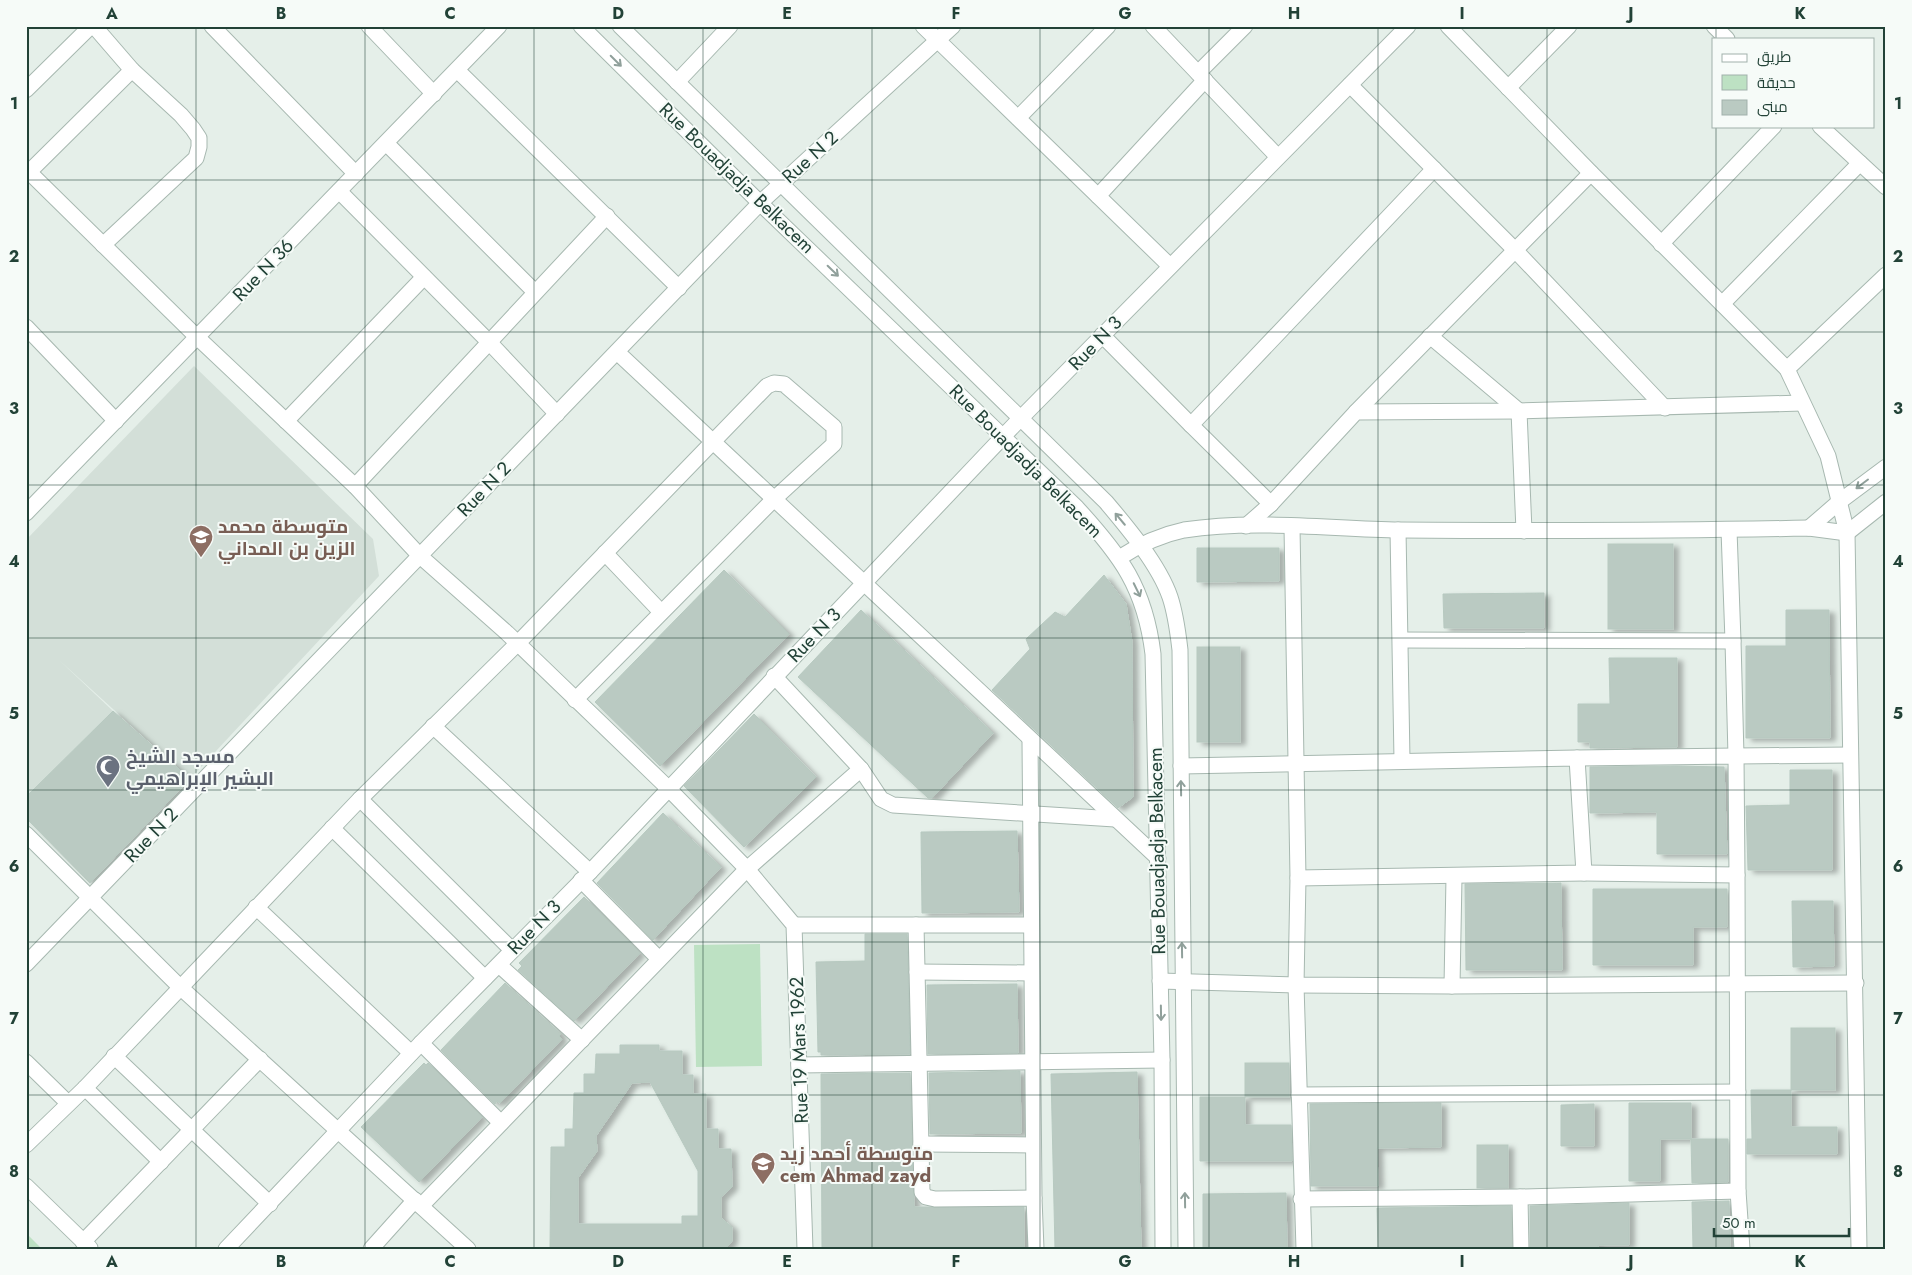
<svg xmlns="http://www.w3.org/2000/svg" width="1912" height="1275" viewBox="0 0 1912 1275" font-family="Jost,Cairo,sans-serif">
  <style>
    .built { fill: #d3dfd8 }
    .green { fill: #bde1c3 }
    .building { fill: #bacac2; stroke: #b7c9c0; fill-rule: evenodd; filter: url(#shadow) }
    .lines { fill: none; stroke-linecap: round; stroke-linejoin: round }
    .minor-casing { stroke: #a7b8b0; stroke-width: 17 }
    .minor { stroke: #fff; stroke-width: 15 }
    .oneway { stroke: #90a09b }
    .grid { fill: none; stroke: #224237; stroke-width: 1; stroke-opacity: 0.55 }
    .labels { text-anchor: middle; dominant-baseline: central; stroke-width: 4; stroke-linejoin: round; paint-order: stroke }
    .street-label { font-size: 19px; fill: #224237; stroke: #f6fbf8 }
    .education-label { font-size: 19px; font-weight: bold; fill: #785e54; stroke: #f6fbf8; text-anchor: start }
    .worship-label { font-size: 19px; font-weight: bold; fill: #5b616d; stroke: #f6fbf8; text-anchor: start }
    .neatline { fill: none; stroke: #224237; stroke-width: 2 }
    .grid-label { font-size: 16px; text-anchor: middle; font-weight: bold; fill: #224237 }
  </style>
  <defs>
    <filter id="shadow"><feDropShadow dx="5.5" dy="3" stdDeviation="2.5" flood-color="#0004"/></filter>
  </defs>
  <rect width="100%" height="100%" fill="#e5efe9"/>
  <polygon class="built" points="194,366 373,539 379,576 190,779 59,660 113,711 26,797 26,540"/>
  <g class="green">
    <polygon points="760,944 762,1066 696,1067 694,945"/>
    <polygon points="26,1233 42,1249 26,1249"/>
  </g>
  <g class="building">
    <rect x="1608" y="544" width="65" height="85"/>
    <polygon points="1197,548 1279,548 1279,581 1197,582"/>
    <polygon points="724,570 789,634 660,766 595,702"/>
    <polygon points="1104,575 1126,604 1132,642 1133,797 1118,808 992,690 1030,649 1026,639 1055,612 1065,617"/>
    <polygon points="1544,593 1544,628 1444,628 1443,594"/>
    <polygon points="861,610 993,733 932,798 928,798 798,677"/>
    <polygon points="1786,610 1829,610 1830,738 1746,738 1746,646 1786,646"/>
    <rect x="1197" y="647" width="43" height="95"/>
    <polygon points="1609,658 1677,658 1677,747 1590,748 1590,742 1578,742 1578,704 1610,704"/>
    <polygon points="113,711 190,779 90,883 26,818 26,797"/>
    <polygon points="754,714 816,777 744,847 684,786"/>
    <polygon points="1677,766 1724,767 1727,854 1657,854 1657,812 1590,813 1590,767"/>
    <polygon points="1790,770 1832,770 1832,870 1748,870 1746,806 1790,805"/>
    <polygon points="663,813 721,867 653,940 597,883"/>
    <polygon points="1017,831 1019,912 922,913 921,832"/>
    <polygon points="1561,883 1562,970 1466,970 1465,884"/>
    <polygon points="1593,889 1727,889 1727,927 1693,927 1693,965 1593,965"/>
    <polygon points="584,897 640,953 574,1021 518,970 522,966 519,963"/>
    <polygon points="1792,901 1833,901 1834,966 1793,967"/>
    <polygon points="865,934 907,934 910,1054 821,1055 821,1052 818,1052 816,962 865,961"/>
    <polygon points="505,983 561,1034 559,1036 562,1039 500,1103 497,1101 495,1104 441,1050"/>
    <polygon points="1017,984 1018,1053 928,1054 927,985"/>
    <rect x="1791" y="1028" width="44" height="62"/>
    <path d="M 620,1045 L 659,1045 L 659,1051 L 682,1051 L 682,1075 L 693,1075 L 693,1094 L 706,1094 L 706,1129 L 718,1129 L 718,1149 L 731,1149 L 732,1187 L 721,1197 L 721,1218 L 732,1227 L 732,1241 L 726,1248 L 550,1249 L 551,1147 L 565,1147 L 565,1129 L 573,1129 L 574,1093 L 584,1093 L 584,1074 L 595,1074 L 596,1054 L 620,1054 ZM 650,1082 L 698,1171 L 698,1216 L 682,1216 L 682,1224 L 578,1224 L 578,1178 L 597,1151 L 596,1136 L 632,1083 Z"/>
    <polygon points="424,1063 426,1065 428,1063 482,1117 419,1182 361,1127"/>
    <rect x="1245" y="1063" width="44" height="34"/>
    <polygon points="1020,1071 1021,1133 930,1134 929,1073"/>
    <polygon points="1137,1072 1141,1249 1055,1249 1051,1074"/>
    <polygon points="910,1073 914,1207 1024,1207 1024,1249 822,1249 821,1074"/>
    <polygon points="1751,1090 1791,1090 1791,1127 1837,1127 1837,1154 1747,1154 1747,1139 1752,1139"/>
    <polygon points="1200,1097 1245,1097 1245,1125 1291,1125 1292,1161 1200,1161"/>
    <polygon points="1441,1103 1441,1147 1377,1148 1378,1186 1311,1186 1310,1104"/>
    <polygon points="1629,1103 1691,1103 1691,1139 1660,1139 1660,1181 1629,1181"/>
    <polygon points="1594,1104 1594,1146 1561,1146 1561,1105"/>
    <polygon points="1691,1139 1728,1139 1728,1182 1692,1183"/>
    <rect x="1477" y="1145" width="31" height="43"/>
    <polygon points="1286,1193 1287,1249 1203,1249 1203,1194"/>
    <polygon points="1729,1201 1730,1249 1693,1249 1692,1202"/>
    <polygon points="1629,1203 1629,1245 1598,1245 1598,1249 1530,1249 1530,1206"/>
    <polygon points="1511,1206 1512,1249 1378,1249 1377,1208"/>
  </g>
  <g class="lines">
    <defs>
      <g id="minor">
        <polyline points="94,26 132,70 181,115 193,129 199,138 199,147 196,158 103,245"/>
        <polyline points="212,26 356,174"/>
        <polyline points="369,26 434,94"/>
        <path d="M 581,26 L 760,203 L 1077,508 C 1121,556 1145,588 1153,654 L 1162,1060 L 1163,1249"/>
        <path d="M 620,26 L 1106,502 C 1128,528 1159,565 1170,597 C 1176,615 1178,633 1180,650 L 1186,1249"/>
        <polyline points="923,26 1170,266"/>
        <polyline points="1153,26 1277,156"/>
        <polyline points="1448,26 1591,173 1787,369 1828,456 1847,533 1859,1249"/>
        <polyline points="1714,26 1727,39"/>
        <polyline points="457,70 679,288"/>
        <polyline points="1198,73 1245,26"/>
        <polyline points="677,82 730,26"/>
        <polyline points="1350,85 1515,250 1665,408"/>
        <polyline points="1508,88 1569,26"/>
        <polyline points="26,90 91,26"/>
        <polyline points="1018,118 1108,26"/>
        <polyline points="1820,126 1886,187"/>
        <polyline points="386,143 535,292"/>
        <polyline points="26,169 197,337 355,486 420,556 507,633 668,788 747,869 794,925 805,1249"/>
        <polyline points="29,172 132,70"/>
        <polyline points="339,191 489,342 557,414"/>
        <polyline points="1098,196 1205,80"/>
        <polyline points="1661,244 1774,126"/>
        <polyline points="1722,304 1860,163"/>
        <polyline points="26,327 116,421"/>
        <polyline points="1102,335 1191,425 1434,169"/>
        <polyline points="1430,336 1519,411 1524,531"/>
        <polyline points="617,352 1158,858"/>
        <polyline points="1787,369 1886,275"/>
        <polyline points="1356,412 1591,173"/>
        <polyline points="286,421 424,277"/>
        <polyline points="1191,425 1271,504"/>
        <polyline points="355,486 607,216"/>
        <polyline points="26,513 499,26"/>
        <polyline points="1246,526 1271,504 1356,412 1519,411 1802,403"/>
        <polyline points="1292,527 1298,878 1296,985 1304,1249"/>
        <polyline points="1809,528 1839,502 1886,467"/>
        <polyline points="1398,530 1402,760"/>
        <polyline points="1729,530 1733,641"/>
        <polyline points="605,553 661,612"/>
        <path d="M 1119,558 C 1139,545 1160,535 1184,530 C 1255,519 1329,529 1400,530 C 1537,531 1673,531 1809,528 L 1847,533 L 1886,502"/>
        <polyline points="1401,640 1733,641 1736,756 1850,755"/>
        <polyline points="774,676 861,769 881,799 893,805 1115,819"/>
        <polyline points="433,726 590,872"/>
        <polyline points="1030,741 1034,1198"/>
        <polyline points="1577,758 1736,756 1737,875 1584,873"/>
        <polyline points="1181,766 1577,758 1584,873 1298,878"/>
        <polyline points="360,799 512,950"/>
        <polyline points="332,828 485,978"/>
        <polyline points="26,834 180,987 468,1249"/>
        <polyline points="1737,875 1738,1191 1742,1249"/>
        <polyline points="581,880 659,959"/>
        <polyline points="256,907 411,1053"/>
        <polyline points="794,925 1030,925"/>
        <polyline points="916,925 922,1192 926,1197 935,1199 1034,1198 1036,1249"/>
        <polyline points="26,964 760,203 953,26"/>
        <polyline points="499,965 582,1040"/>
        <polyline points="917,972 1031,973"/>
        <polyline points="1160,981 1296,985 1452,986 1856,983"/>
        <polyline points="1452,986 1454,877"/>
        <polyline points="421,1043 501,1123"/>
        <polyline points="114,1056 270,1204"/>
        <polyline points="26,1062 68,1103"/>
        <polyline points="799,1065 1162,1060"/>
        <polyline points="85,1088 161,1162"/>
        <polyline points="1299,1095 1738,1092"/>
        <polyline points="921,1144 1033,1145"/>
        <polyline points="26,1145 85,1088 360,799 518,643 767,386 774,383 784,384 834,427 834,444 773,500 575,700"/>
        <polyline points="26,1186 90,1248"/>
        <polyline points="1520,1197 1521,1249"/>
        <polyline points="1301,1199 1520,1197 1738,1191"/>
        <polyline points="421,1206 747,869 861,769"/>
        <polyline points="83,1242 260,1059"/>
        <polyline points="226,1249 421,1043 590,872 1016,423 1408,26"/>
        <polyline points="371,1249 415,1200"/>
      </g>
    </defs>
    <use href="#minor" class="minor-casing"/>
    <use href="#minor" class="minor"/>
  </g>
  <defs><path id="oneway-shaft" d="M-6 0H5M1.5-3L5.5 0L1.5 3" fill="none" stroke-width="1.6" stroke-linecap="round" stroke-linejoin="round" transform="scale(1.25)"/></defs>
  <g class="oneway">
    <use href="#oneway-shaft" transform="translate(616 61) rotate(45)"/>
    <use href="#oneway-shaft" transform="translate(833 271) rotate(44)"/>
    <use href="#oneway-shaft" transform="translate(1862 484) rotate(143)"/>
    <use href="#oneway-shaft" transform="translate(1120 519) rotate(-130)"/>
    <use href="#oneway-shaft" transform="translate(1137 590) rotate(64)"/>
    <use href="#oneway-shaft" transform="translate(1181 788) rotate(-91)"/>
    <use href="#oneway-shaft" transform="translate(1182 950) rotate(-91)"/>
    <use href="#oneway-shaft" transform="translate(1161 1013) rotate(89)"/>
    <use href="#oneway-shaft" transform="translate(1185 1200) rotate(-91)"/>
  </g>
  <path class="grid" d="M 196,26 L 196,1249M 365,26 L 365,1249M 534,26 L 534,1249M 703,26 L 703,1249M 872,26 L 872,1249M 1040,26 L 1040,1249M 1209,26 L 1209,1249M 1378,26 L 1378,1249M 1547,26 L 1547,1249M 1716,26 L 1716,39M 1716,126 L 1716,1249M 26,180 L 1886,180M 26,332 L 1886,332M 26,485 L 1886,485M 26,638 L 1886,638M 26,790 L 1886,790M 26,942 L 1886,942M 26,1095 L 1886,1095"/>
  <defs>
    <symbol id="school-pin" viewBox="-11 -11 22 30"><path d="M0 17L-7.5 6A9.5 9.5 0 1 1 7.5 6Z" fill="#8d6e63" stroke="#f6fbf8"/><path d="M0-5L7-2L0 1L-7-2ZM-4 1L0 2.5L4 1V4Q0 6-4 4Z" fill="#fff"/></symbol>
    <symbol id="mosque-pin" viewBox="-11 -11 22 30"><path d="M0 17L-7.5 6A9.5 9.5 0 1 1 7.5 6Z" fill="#6b7280" stroke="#f6fbf8"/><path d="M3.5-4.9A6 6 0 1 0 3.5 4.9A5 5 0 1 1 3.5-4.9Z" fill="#fff"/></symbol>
  </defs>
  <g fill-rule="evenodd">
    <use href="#school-pin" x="187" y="523" width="28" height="38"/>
    <use href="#mosque-pin" x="94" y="753" width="28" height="38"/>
    <use href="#school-pin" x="749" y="1150" width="28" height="38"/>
  </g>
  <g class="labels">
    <g class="street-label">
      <text transform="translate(810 157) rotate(-42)">Rue N 2</text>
      <text transform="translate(737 178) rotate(44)">Rue Bouadjadja Belkacem</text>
      <text transform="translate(263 270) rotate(-46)">Rue N 36</text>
      <text transform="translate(1095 343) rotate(-46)">Rue N 3</text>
      <text transform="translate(1026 461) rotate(45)">Rue Bouadjadja Belkacem</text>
      <text transform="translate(484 489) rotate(-46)">Rue N 2</text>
      <text transform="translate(814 635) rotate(-46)">Rue N 3</text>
      <text transform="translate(151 835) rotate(-46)">Rue N 2</text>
      <text transform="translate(1157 851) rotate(-91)">Rue Bouadjadja Belkacem</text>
      <text transform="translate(534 927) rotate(-46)">Rue N 3</text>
      <text transform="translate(799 1050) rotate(-92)">Rue 19 Mars 1962</text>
    </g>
    <g class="education-label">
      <text x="218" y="526">متوسطة محمد<tspan x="218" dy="22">الزين بن المداني</tspan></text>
      <text x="780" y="1153">متوسطة أحمد زيد<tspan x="780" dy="22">cem Ahmad zayd</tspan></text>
    </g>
    <g class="worship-label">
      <text x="126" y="756">مسجد الشيخ<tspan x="126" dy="22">البشير الإبراهيمي</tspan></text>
    </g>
  </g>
  <rect width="1912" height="1275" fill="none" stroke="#f6fbf8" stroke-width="55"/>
  <rect x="1712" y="38" width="162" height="90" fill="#f6fbf8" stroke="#a1b1ab"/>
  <rect x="1722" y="54" width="25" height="8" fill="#ffffff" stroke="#a1b1ab"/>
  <text x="1757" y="62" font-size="15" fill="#224237">طريق</text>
  <rect x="1722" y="75" width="25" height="15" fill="#bde1c3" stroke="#a1b1ab"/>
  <text x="1757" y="88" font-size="15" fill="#224237">حديقة</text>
  <rect x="1722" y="100" width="25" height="15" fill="#bacac2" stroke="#a1b1ab"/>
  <text x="1757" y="112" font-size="15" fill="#224237">مبنى</text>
  <path d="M1714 1228v8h135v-8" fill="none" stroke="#224237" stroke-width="2.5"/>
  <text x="1722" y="1228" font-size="15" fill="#224237" stroke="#f6fbf8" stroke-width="4" paint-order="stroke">50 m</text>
  <rect x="28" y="28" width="1856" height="1220" class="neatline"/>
  <g class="grid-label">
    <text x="112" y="19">A</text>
    <text x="281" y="19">B</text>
    <text x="450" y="19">C</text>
    <text x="618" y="19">D</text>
    <text x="787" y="19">E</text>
    <text x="956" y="19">F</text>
    <text x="1125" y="19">G</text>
    <text x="1294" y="19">H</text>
    <text x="1462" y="19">I</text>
    <text x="1631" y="19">J</text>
    <text x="1800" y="19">K</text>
    <text x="14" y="109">1</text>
    <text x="1898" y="109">1</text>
    <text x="14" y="262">2</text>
    <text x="1898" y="262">2</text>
    <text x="14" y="414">3</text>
    <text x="1898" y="414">3</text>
    <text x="14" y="567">4</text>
    <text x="1898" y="567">4</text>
    <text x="14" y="719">5</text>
    <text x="1898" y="719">5</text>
    <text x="14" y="872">6</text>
    <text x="1898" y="872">6</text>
    <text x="14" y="1024">7</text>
    <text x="1898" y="1024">7</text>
    <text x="14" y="1177">8</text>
    <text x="1898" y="1177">8</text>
    <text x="112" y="1267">A</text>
    <text x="281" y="1267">B</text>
    <text x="450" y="1267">C</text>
    <text x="618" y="1267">D</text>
    <text x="787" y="1267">E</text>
    <text x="956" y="1267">F</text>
    <text x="1125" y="1267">G</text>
    <text x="1294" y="1267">H</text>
    <text x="1462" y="1267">I</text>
    <text x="1631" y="1267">J</text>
    <text x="1800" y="1267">K</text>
  </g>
</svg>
